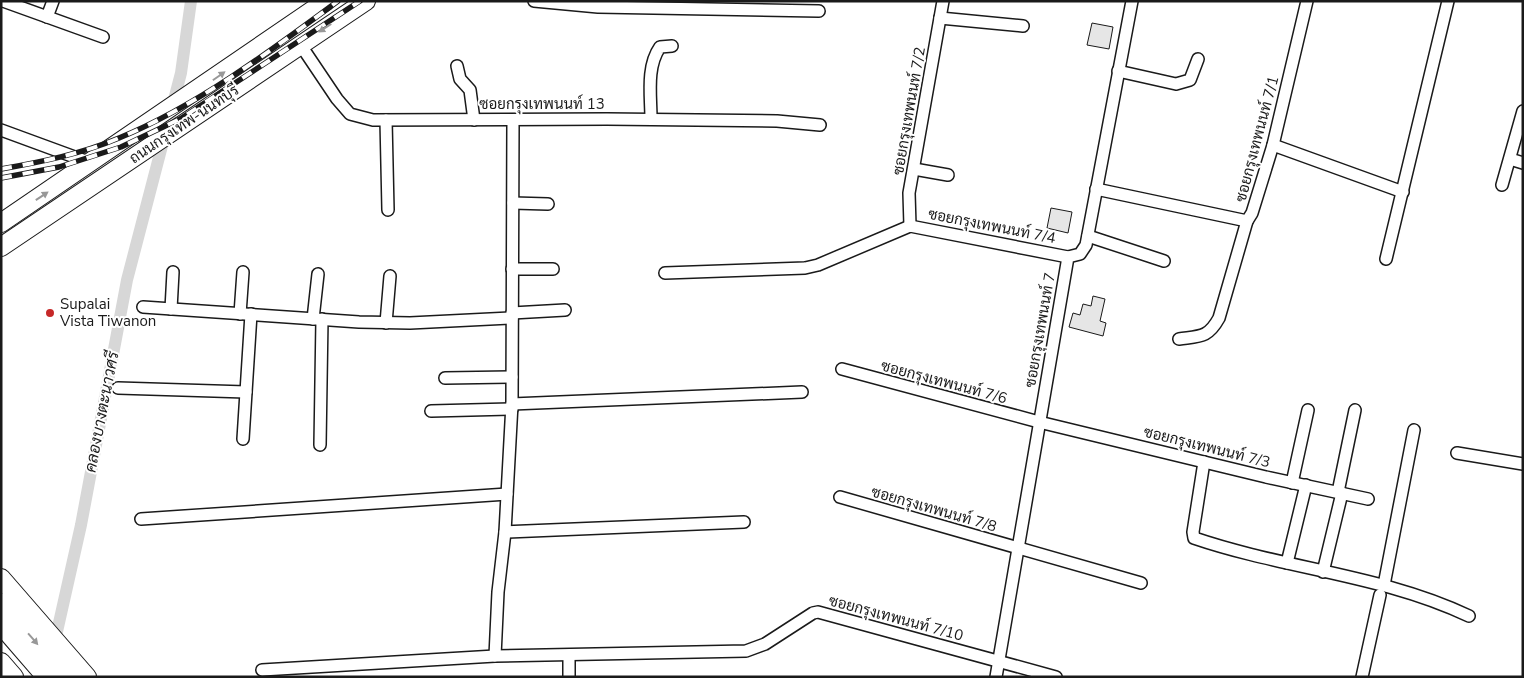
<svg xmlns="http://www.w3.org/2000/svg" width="1524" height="678" viewBox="0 0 1524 678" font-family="'Nunito Sans',Sarabun,sans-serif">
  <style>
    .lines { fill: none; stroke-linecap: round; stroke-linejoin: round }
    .canal { stroke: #d7d7d7; stroke-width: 12 }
    .building { fill: #e6e6e6; stroke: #1a1a1a }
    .minor-casing { stroke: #1a1a1a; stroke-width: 14 }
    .primary-casing { stroke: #1a1a1a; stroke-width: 20 }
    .minor { stroke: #fff; stroke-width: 11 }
    .primary { stroke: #fff; stroke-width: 18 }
    .rail-casing { stroke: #1a1a1a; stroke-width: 5.5 }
    .rail { stroke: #fff; stroke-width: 4; stroke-dasharray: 11; stroke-linecap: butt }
    .oneway { fill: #989898 }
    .poi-dot { fill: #c62828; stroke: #fff; stroke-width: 2 }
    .labels { text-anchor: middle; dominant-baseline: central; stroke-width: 4; stroke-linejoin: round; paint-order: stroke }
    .street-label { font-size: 15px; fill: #1a1a1a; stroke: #fff }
    .poi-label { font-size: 15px; fill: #1a1a1a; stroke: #fff; text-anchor: start }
    .water-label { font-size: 16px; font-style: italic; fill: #1a1a1a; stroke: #fff }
  </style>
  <rect width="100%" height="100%" fill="#fff"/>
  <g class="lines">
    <polyline class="canal" points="54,645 81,525 127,280 181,73 191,1"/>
  </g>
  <g class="building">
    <polygon points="1092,23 1113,27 1109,49 1087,45"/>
    <polygon points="1051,208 1072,212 1068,233 1047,228"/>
    <polygon points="1093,296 1105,299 1100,321 1106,323 1103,336 1069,327 1073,313 1080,315 1083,304 1091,306"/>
  </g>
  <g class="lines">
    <defs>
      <g id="minor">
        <polyline points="3,1 103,37"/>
        <polyline points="534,1 598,7 819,11"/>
        <polyline points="47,17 53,1"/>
        <polyline points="940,18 1023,26"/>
        <polyline points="300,44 337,99 350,114 373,120 607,119 777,121 820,125"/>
        <polyline points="457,66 460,79 470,90 474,120"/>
        <polyline points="1118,71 1176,84 1190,80 1198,59"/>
        <path d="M 651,119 C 651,96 646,67 660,47 L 672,46"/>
        <polyline points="386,120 388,210"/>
        <polyline points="1,130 91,163"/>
        <polyline points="1273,145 1403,192"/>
        <polyline points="1510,159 1523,163"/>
        <polyline points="914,169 948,175"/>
        <polyline points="1502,185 1523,111"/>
        <polyline points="1096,189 1247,221 1252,213 1273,145 1307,1"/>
        <polyline points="513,203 548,204"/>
        <polyline points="910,226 909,193 943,1"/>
        <polyline points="1088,236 1164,261"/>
        <polyline points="1386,259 1448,1"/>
        <polyline points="512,269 553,269"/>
        <polyline points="665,273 805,268 818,265 910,226 1068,257"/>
        <polyline points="143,307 359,322 410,323 512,318"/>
        <polyline points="171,309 173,272"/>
        <polyline points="512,313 565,310"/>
        <polyline points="240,314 243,272"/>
        <polyline points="313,319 318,274"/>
        <polyline points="386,323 390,276"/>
        <path d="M 1179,339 C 1200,336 1208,338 1219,318 L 1247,221"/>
        <polyline points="842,369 1039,422 1266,477 1368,499"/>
        <polyline points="445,378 512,377"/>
        <polyline points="118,388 246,392"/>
        <polyline points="512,404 802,392"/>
        <polyline points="431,411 512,409"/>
        <polyline points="243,439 251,314"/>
        <polyline points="320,445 322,319"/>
        <polyline points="1457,453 1523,464"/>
        <path d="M 1204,462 L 1193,532 L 1194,538 C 1285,569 1383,575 1469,616"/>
        <polyline points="1292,483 1308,410"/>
        <polyline points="1338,492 1355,410"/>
        <polyline points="840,497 1141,583"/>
        <polyline points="141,519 507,494"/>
        <polyline points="505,532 744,522"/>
        <polyline points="1287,563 1306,485"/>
        <polyline points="1323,572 1342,493"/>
        <polyline points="1384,585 1414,430"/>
        <polyline points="569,655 569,677"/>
        <polyline points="495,656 498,592 505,532 512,404 513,120"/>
        <polyline points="262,670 495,656 746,651 765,644 813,613 818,612 1056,677"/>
        <polyline points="996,677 1068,257 1080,254 1086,245 1132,1"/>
        <polyline points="1362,677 1380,595"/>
      </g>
      <g id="primary">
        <polyline points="1,223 326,1"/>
        <polyline points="1,247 366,1"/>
        <polyline points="1,578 87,677"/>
        <polyline points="1,602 66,677"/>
        <polyline points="1,625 46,677"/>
        <polyline points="1,662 14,677"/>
      </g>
    </defs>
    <use href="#minor" class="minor-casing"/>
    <use href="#primary" class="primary-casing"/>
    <use href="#minor" class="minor"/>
    <use href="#primary" class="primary"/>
    <defs>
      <g id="rail">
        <path d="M 1,169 C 41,162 81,154 119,138 C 195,107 272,50 338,1"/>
        <polyline points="1,178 59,167 121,147 180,119 360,1"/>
      </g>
    </defs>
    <use href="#rail" class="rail-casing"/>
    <use href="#rail" class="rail"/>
  </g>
  <defs><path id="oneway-solid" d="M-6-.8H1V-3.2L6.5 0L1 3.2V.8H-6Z" transform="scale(1.25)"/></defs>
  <g class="oneway">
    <use href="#oneway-solid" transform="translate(325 28) rotate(146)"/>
    <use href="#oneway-solid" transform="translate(219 76) rotate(-35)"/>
    <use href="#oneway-solid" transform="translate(42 196) rotate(-34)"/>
    <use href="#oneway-solid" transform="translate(33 639) rotate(49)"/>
  </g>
  <circle class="poi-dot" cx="50" cy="313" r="5"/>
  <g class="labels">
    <g class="street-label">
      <text x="542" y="104">ซอยกรุงเทพนนท์ 13</text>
      <text transform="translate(909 111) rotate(-80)">ซอยกรุงเทพนนท์ 7/2</text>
      <text transform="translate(184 124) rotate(-34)">ถนนกรุงเทพ-นนทบุรี</text>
      <text transform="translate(1257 139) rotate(-75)">ซอยกรุงเทพนนท์ 7/1</text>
      <text transform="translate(992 226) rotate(11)">ซอยกรุงเทพนนท์ 7/4</text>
      <text transform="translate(1040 330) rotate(-80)">ซอยกรุงเทพนนท์ 7</text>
      <text transform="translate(944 382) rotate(15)">ซอยกรุงเทพนนท์ 7/6</text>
      <text transform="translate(1207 447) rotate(14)">ซอยกรุงเทพนนท์ 7/3</text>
      <text transform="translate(934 509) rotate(16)">ซอยกรุงเทพนนท์ 7/8</text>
      <text transform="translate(896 618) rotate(15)">ซอยกรุงเทพนนท์ 7/10</text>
    </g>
    <g class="poi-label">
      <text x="60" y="304">Supalai<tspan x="60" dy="17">Vista Tiwanon</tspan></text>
    </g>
    <g class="water-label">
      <text transform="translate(102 412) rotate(-79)">คลองบางตะนาวศรี</text>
    </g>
  </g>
  <rect width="1524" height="678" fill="none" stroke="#1a1a1a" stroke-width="5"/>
</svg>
